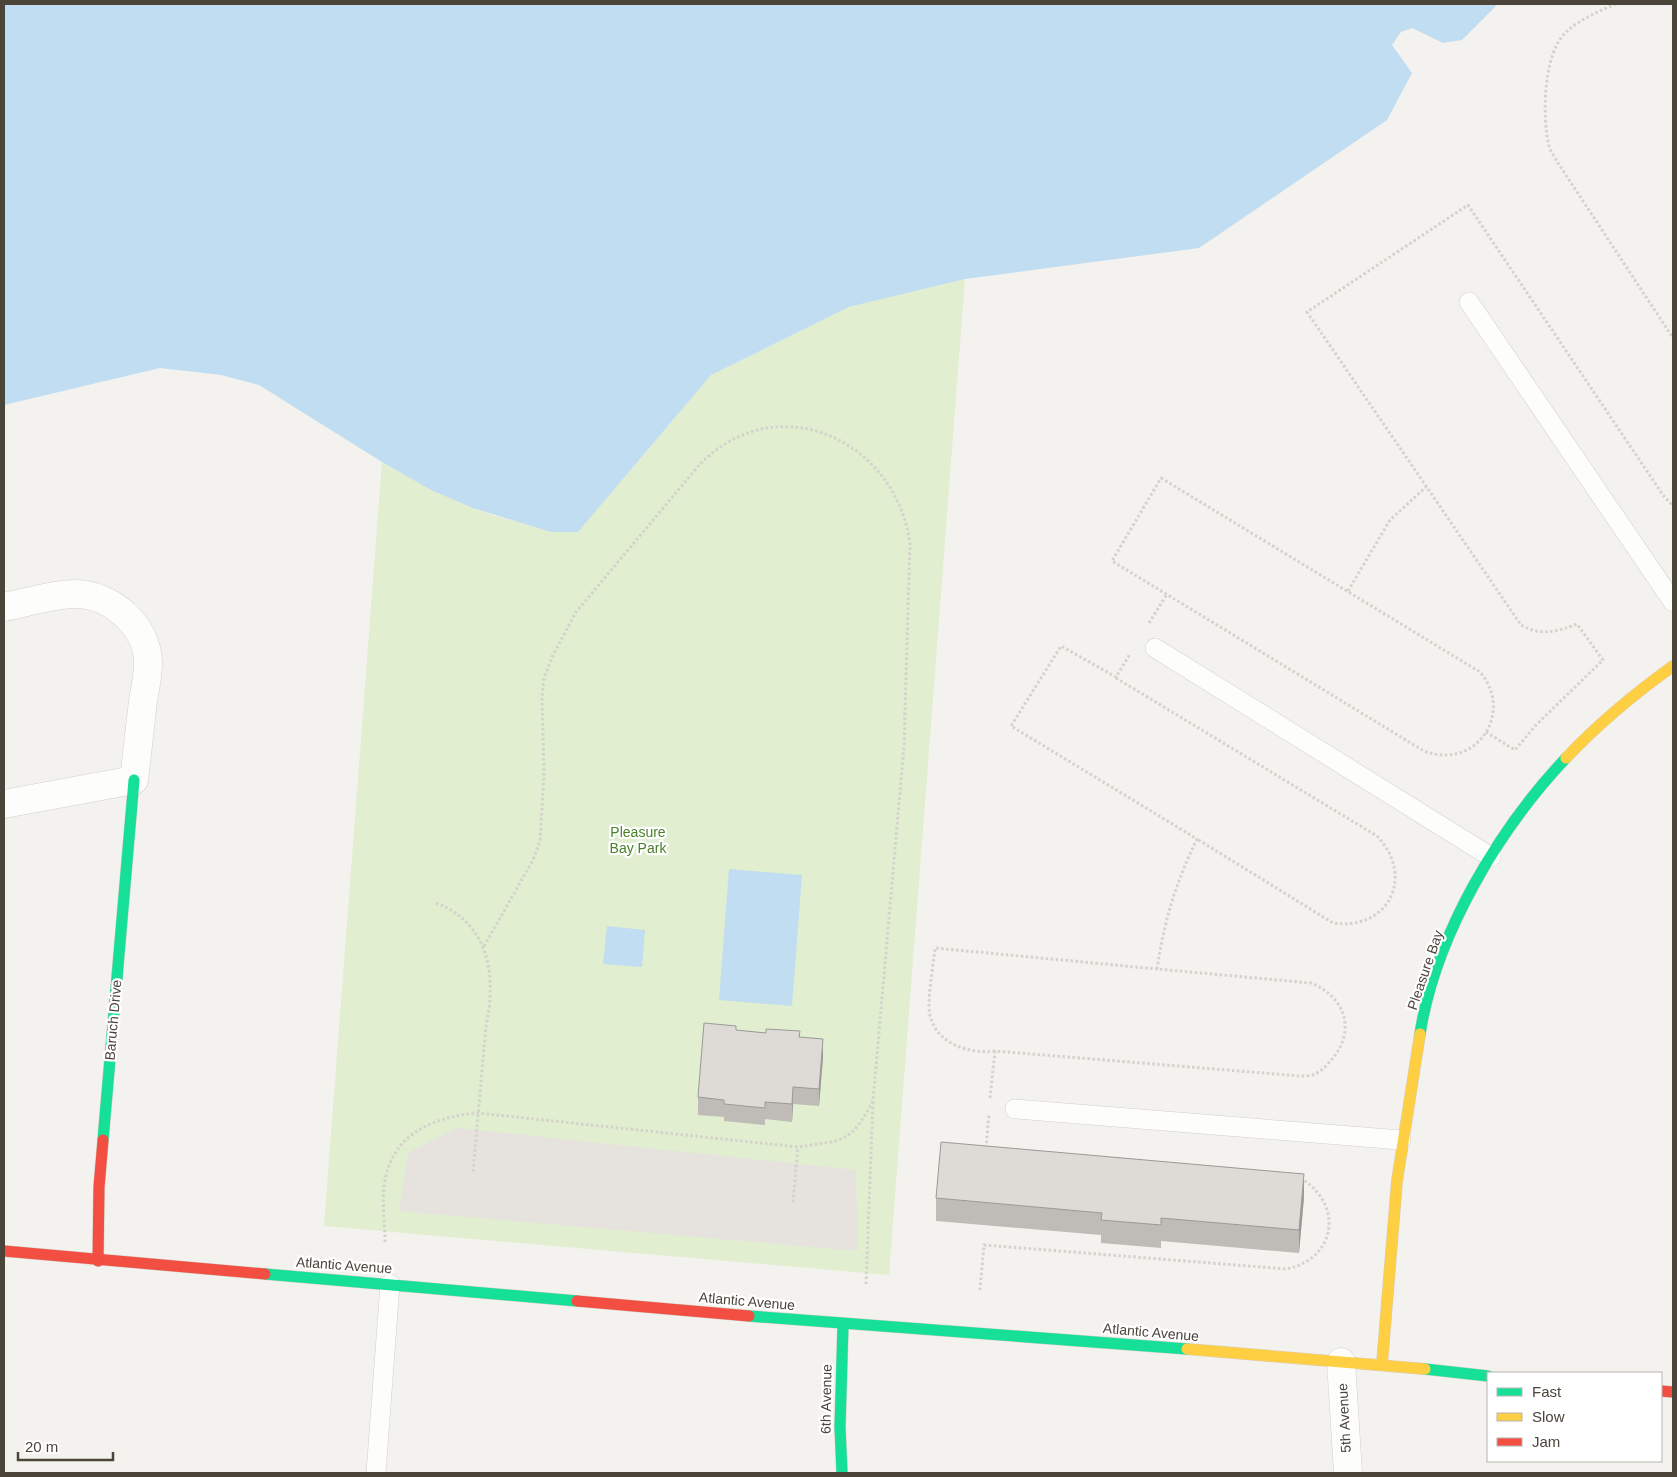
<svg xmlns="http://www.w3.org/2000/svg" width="1677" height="1477" viewBox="0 0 1677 1477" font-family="Helvetica,sans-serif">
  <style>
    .green { fill: #e1eecf }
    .parking { fill: #e6e3df }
    .water { fill: #c0ddf1 }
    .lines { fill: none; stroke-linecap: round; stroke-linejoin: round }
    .lane-casing { stroke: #d2d0cb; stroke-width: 20 }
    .street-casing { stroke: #d2d0cb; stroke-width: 29 }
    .fast-casing { stroke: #d3cfc5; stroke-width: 12 }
    .slow-casing { stroke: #d3cfc5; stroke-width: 12 }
    .jam-casing { stroke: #d3cfc5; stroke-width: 12 }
    .path { stroke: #d3d2cc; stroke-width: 3; stroke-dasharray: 2.5 2.5; stroke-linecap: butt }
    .lane { stroke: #fdfdfc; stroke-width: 19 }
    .street { stroke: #fdfdfc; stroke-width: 28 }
    .fast { stroke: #16e098; stroke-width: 11 }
    .slow { stroke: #ffcf43; stroke-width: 11 }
    .jam { stroke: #f24e42; stroke-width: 11 }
    .wall { fill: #bfbcb8 }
    .shaded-wall { fill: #9b9996 }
    .building { fill: #dedbd6; stroke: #9b9996 }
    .labels { text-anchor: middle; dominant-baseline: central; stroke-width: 4.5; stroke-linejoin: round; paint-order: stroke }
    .park-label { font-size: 14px; fill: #4a7f2a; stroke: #fff }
    .street-label { font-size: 14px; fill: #4b4439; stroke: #fff }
  </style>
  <rect width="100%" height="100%" fill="#f4f2ee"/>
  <path class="green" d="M 965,279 L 889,1275 L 324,1226 L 382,462 C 423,485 464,508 510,520 C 532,526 555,528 578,532 L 711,375 L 849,307 Z"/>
  <polygon class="parking" points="457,1128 856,1170 858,1251 399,1211 408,1153"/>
  <g class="water">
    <polygon points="4,4 1498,4 1462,40 1443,43 1412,28 1401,32 1392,45 1412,73 1387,120 1199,248 965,279 849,307 711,375 578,532 551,532 473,508 433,491 382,462 259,385 221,375 160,368 4,405"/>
    <polygon points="729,869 802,875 792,1006 719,1000"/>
    <polygon points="607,926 645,930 642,967 603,964"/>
  </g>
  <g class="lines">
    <defs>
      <g id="lane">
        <polyline points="1469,302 1673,602"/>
        <polyline points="1155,648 1491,857"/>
        <polyline points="1015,1109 1401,1140"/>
        <polyline points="376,1473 390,1284"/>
      </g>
      <g id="street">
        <path d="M 4,607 C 26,603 52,594 75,594 C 111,594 148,626 148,663 C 148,676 145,689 143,701 C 140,727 137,754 134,780 L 4,804"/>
        <polyline points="1341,1362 1348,1473"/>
      </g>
      <g id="fast">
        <path d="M 1420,1034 C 1435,936 1498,830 1566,758"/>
        <polyline points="103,1140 134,780"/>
        <polyline points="265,1274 577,1301"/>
        <polyline points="749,1316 1187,1349"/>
        <polyline points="1425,1369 1488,1376"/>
        <polyline points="842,1473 840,1427 843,1325"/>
      </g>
      <g id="slow">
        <path d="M 1566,758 C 1599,723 1634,694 1673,666"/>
        <polyline points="1187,1349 1425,1369"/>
        <polyline points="1382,1364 1397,1181 1420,1034"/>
      </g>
      <g id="jam">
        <polyline points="4,1251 265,1274"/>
        <polyline points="98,1261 99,1187 103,1140"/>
        <polyline points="577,1301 749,1316"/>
        <polyline points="1661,1391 1673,1392"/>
      </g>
    </defs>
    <use href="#lane" class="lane-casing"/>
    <use href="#street" class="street-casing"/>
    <use href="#fast" class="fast-casing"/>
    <use href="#slow" class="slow-casing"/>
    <use href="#jam" class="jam-casing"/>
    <g class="path">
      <path d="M 1616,4 C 1599,11 1579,20 1566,32 C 1543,53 1542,118 1549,146 C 1551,152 1555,158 1558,163 L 1673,338"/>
      <path d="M 1161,478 L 1480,672 C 1515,713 1476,771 1424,751 L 1112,561 Z"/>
      <polyline points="1348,591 1390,520 1426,487"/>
      <polyline points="1149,623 1167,594"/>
      <path d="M 1116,678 L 1377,836 C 1416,877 1388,931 1333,923 L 1197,839"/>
      <path d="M 1486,732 L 1515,750 L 1536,725 L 1603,660 L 1577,624 C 1557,632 1540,636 1521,625 L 1307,312 L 1468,205 L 1663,495 L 1673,506"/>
      <path d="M 436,903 C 489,923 497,976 486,1026 L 473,1172"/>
      <path d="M 995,1051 C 966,1055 930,1041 929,1007 C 929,988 933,967 935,948 L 1157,969"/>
      <path d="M 990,1098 L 995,1051 L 1300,1076 C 1305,1076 1311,1076 1315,1074 C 1322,1071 1328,1064 1333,1058 C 1356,1029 1345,997 1311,983 L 1157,969 C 1165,918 1175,885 1197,839 L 1011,726 L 1061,646 L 1116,677 L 1130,654"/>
      <polyline points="986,1148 989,1114"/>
      <polyline points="793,1202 798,1147"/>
      <path d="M 385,1242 C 385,1224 382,1205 384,1187 C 390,1135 431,1117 478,1113 L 798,1147 C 844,1140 850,1144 873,1101 L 904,746 L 910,544 C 897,442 780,385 701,463 L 576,612 L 553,655 L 544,678 L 542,698 L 544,775 L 540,841 L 533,860 L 483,948"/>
      <polyline points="866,1284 873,1102"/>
      <path d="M 980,1290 L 984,1245 L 1286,1269 C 1336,1259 1344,1206 1302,1179"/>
    </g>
    <use href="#lane" class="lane"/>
    <use href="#street" class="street"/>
    <use href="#fast" class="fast"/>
    <use href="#slow" class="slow"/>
    <use href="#jam" class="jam"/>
  </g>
  <g class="wall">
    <polygon points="736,1030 800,1037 823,1057 819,1106 793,1104 792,1122 765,1119 765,1125 724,1121 724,1117 698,1115 698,1097"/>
    <polygon points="1304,1197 1299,1253 1161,1241 1161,1248 1101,1243 1101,1235 936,1221 936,1198"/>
  </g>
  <g class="shaded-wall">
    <polygon points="823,1039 823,1057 819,1106 819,1089"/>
    <polygon points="793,1087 793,1104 792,1122 792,1104"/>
    <polygon points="1304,1174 1304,1197 1299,1253 1299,1230"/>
  </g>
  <g class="building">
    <polygon points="704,1023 736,1026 736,1030 766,1033 766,1029 800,1031 799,1037 823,1039 819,1089 793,1087 792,1104 765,1102 765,1108 724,1104 724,1100 698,1097"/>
    <polygon points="941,1142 1304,1174 1299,1230 1161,1218 1161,1225 1101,1220 1102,1213 936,1198"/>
  </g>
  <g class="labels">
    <g class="park-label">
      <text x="638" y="832">Pleasure<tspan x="638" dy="16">Bay Park</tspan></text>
    </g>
    <g class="street-label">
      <text transform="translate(1425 970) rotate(-71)">Pleasure Bay</text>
      <text transform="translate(113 1020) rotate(-85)">Baruch Drive</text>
      <text transform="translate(344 1265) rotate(4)">Atlantic Avenue</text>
      <text transform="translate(747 1301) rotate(5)">Atlantic Avenue</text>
      <text transform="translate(1151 1332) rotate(5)">Atlantic Avenue</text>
      <text transform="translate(826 1399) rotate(-89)">6th Avenue</text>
      <text transform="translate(1344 1418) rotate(-93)">5th Avenue</text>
    </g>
  </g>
  <rect width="1677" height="1477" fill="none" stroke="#4b4439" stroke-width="10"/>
  <rect x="1487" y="1372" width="175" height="90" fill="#ffffff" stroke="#b7b4b0"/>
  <rect x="1497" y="1388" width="25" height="8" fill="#16e098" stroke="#b7b4b0"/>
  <text x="1532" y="1397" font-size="15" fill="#4b4439">Fast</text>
  <rect x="1497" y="1413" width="25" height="8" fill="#ffcf43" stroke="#b7b4b0"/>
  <text x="1532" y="1422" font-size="15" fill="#4b4439">Slow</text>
  <rect x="1497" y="1438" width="25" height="8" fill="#f24e42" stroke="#b7b4b0"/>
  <text x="1532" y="1447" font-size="15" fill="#4b4439">Jam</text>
  <path d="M18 1452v8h95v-8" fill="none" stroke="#4b4439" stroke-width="2.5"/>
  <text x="25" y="1452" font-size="15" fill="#4b4439" stroke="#ffffff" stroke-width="4" paint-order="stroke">20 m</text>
</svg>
